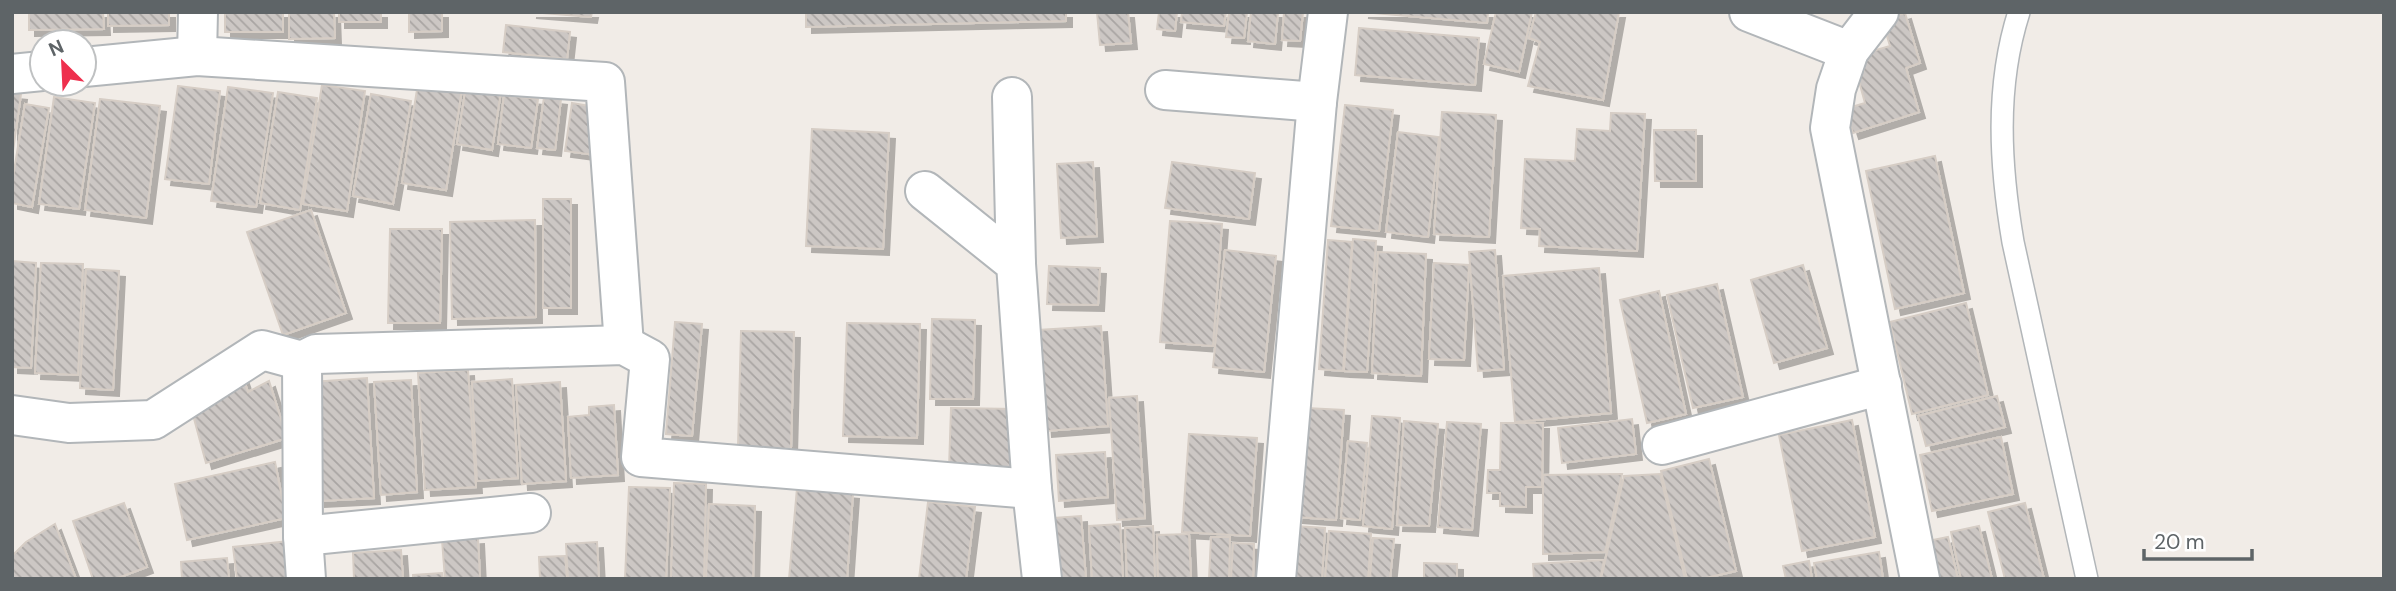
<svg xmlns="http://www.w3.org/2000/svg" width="2396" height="591" viewBox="0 0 2396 591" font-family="'DM Sans',sans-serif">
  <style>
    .building { fill: url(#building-back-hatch); stroke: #d6cdc5; stroke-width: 2; filter: url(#shadow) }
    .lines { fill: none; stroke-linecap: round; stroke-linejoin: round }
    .lane-casing { stroke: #b2b6b9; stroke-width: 24 }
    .street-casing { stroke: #b2b6b9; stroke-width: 42 }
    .lane { stroke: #fff; stroke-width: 21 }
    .street { stroke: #fff; stroke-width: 38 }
  </style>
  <defs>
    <pattern id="building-back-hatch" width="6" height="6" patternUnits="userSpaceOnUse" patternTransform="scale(1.75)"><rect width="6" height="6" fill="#ccc7c4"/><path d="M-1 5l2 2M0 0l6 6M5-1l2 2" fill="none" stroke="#a9a5a3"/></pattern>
    <filter id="shadow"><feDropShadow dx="6" dy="6" stdDeviation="0" flood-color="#0004"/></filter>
  </defs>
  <rect width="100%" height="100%" fill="#f1ece7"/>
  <g class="building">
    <polygon points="29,12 103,12 104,29 29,30"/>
    <polygon points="108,12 169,12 169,25 108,26"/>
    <rect x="225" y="12" width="58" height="20"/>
    <polygon points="289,12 334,12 335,38 289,39"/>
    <rect x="339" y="12" width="42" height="10"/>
    <polygon points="409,12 442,12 442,31 409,32"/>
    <polygon points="530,12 592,12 591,17"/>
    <polygon points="806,12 1066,12 1066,21 806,27"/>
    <polygon points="1097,12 1128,12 1131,43 1100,45"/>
    <polygon points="1159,12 1177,12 1175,31 1157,29"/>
    <polygon points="1182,12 1226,12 1224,26 1181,22"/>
    <polygon points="1229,12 1247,12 1244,38 1226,37"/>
    <polygon points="1251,12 1278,12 1275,44 1248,41"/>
    <polygon points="1284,12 1303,12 1300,41 1282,40"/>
    <polygon points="1362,12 1488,12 1487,23"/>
    <polygon points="1496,12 1532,12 1519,72 1484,64"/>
    <polygon points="1536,12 1619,12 1603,100 1528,86 1540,42 1529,38"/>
    <polygon points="1905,13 1920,63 1906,68 1919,112 1853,133 1845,109 1865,103 1857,74 1864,71 1859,55 1890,46 1882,20"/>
    <polygon points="506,25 570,32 567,59 503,52"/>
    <polygon points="1359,28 1479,38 1475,85 1355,75"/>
    <polygon points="419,77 463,83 446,190 402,183"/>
    <polygon points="322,85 365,91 347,211 303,204"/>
    <polygon points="178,86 220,91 209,184 165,179"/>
    <polygon points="466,86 501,91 492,150 457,144"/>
    <polygon points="228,87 273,93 256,207 211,201"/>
    <polygon points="278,92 317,98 300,210 260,203"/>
    <polygon points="12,93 21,94 12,158"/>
    <polygon points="371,94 411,101 393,204 353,196"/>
    <polygon points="504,95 538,99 531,148 498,144"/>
    <polygon points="54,97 95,103 79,209 39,204"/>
    <polygon points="544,97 561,99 555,150 537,148"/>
    <polygon points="100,99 160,106 146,218 85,210"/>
    <polygon points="572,103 602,108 595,155 565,151"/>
    <polygon points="25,104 49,108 32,207 12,203 12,183"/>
    <polygon points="1345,105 1393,110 1379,231 1331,226"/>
    <polygon points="1442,112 1496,115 1489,237 1434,234"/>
    <polygon points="1611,113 1645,114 1637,251 1539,246 1540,229 1521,228 1525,159 1575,161 1577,129 1610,131"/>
    <polygon points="812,129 889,133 883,249 806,246"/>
    <polygon points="1654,130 1696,130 1696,181 1655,181"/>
    <polygon points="1398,132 1439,137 1428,237 1386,232"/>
    <polygon points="1935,156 1964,293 1895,309 1866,171"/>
    <polygon points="1093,162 1097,236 1061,238 1057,164"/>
    <polygon points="1172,162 1255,173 1249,219 1165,208"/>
    <rect x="543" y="199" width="28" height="109"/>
    <polygon points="311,210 346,313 283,335 247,232"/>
    <polygon points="535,220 536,317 452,319 450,222"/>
    <polygon points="1170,221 1222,224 1213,346 1160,342"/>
    <polygon points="390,229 442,229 440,323 388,323"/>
    <polygon points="1353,239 1376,241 1367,372 1344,371"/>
    <polygon points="1328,240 1352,242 1343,371 1319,369"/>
    <polygon points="1225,250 1276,256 1264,372 1213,367"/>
    <polygon points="1495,250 1504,369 1478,371 1469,252"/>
    <polygon points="1378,252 1426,254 1421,376 1372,373"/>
    <polygon points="12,261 36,263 31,368 12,367"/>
    <polygon points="41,263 83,264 78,375 35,373"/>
    <polygon points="1434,263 1469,265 1464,360 1429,359"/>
    <polygon points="1803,265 1827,348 1774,363 1751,280"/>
    <polygon points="1049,266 1100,268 1098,305 1047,304"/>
    <polygon points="1599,268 1611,413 1515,422 1503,276"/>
    <polygon points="86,269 119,271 113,390 80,388"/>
    <polygon points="1717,284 1743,397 1693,408 1667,295"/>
    <polygon points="1659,291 1686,414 1647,423 1620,300"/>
    <polygon points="1966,303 1988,395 1912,414 1890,322"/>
    <polygon points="932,319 975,320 973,399 930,399"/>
    <polygon points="675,322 702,324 692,436 666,434"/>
    <polygon points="847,323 920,324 917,438 843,436"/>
    <polygon points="1101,326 1108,426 1046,431 1038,330"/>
    <polygon points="741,331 794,332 791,449 738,447"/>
    <polygon points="468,370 476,487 425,490 418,373"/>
    <polygon points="243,378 248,392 269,381 287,438 206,463 193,415"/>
    <polygon points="367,378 374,498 319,501 312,382"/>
    <polygon points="512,379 518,478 477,481 472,382"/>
    <polygon points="411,380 417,492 381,495 374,382"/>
    <polygon points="560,382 566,481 522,484 516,385"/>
    <polygon points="1137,396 1145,518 1117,520 1109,398"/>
    <polygon points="1997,396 2005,427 1926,446 1918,416"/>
    <polygon points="614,405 618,475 571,478 568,417 589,415 589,407"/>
    <polygon points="951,408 1018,409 1016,471 949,469"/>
    <polygon points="1306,408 1344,410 1336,520 1297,517"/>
    <polygon points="1372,416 1400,418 1392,529 1363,526"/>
    <polygon points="1632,419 1636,454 1562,463 1558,428"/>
    <polygon points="1852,420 1875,537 1802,551 1779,435"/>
    <polygon points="1404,421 1438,424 1429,526 1397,525"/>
    <polygon points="1447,422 1481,424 1472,530 1438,527"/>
    <polygon points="1501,423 1543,423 1542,487 1526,487 1526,507 1500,506 1500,493 1487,493 1488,470 1500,470"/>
    <polygon points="1189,434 1257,438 1250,536 1182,532"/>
    <polygon points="2001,437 2013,494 1932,511 1920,455"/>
    <polygon points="1348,441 1367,443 1360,520 1341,518"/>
    <polygon points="1105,452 1108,497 1059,501 1056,455"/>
    <polygon points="1709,459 1736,571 1701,579 1687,579 1661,471"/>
    <polygon points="275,462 286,518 187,540 175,484"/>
    <polygon points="1622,474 1605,552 1543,554 1543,475"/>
    <polygon points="1660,474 1685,579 1601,579 1624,476"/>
    <polygon points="674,483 706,484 704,579 671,579"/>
    <polygon points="629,487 670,488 666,579 625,579"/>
    <polygon points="797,488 853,493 847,579 789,579"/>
    <polygon points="928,502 975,507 966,579 919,579"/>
    <polygon points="124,503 147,567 115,579 93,579 73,521"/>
    <polygon points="2025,503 2044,579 2005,579 1988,512"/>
    <polygon points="709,504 755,506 753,579 706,579"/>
    <polygon points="1081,516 1086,579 1058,579 1054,518"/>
    <polygon points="55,524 76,579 12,579 12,556 26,542"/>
    <polygon points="1120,524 1123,579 1092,579 1089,526"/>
    <polygon points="1153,526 1155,579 1127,579 1125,528"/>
    <polygon points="1294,526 1325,528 1322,579 1290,579"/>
    <polygon points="1979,526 1992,579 1961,579 1951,532"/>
    <polygon points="1329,531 1371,534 1368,579 1325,579"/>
    <polygon points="1189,534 1191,579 1158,579 1157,535"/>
    <polygon points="1211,537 1230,537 1229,579 1209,579"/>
    <polygon points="1948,537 1958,579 1931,579 1923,542"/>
    <polygon points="478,538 480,579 445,579 442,540"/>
    <polygon points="1373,538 1394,539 1390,579 1370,579"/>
    <polygon points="288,541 292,579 237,579 233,547"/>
    <polygon points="597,542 599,579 568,579 566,544"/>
    <polygon points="1233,543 1254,544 1253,579 1231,579"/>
    <polygon points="401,550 403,579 354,579 353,553"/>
    <polygon points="1879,552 1883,579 1817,579 1814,563"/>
    <polygon points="565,556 567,579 540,579 539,557"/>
    <polygon points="227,558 229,579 182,579 181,562"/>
    <polygon points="1604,560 1600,579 1534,579 1533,564"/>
    <polygon points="1809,561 1812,579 1786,579 1783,566"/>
    <polygon points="1424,563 1457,564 1457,579 1424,579"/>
    <polygon points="442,573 443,579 413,579 413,575"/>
  </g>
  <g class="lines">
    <defs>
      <path id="lane" d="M 2019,12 C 1995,87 2000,166 2013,242 L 2087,579"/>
      <g id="street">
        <polyline points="1749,12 1849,51"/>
        <polyline points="1879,12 1849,51 1836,89 1830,128 1920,579"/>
        <polyline points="197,56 198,12"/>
        <polyline points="84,67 197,56 605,82 624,345"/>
        <polyline points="12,74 42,71"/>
        <polyline points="1165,90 1317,102"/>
        <polyline points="1012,97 1016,264"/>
        <polyline points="925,191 1016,264 1032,489 1042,579"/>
        <polyline points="302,361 303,536 306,579"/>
        <polyline points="12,415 69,423 153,420 262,350 302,361 316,354 624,345 650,359 641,457 1032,489"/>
        <polyline points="1662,445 1882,385"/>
        <polyline points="303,536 531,513"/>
        <polyline points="1276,579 1317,102 1328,12"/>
      </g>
    </defs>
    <use href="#lane" class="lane-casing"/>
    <use href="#street" class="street-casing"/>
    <use href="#lane" class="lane"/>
    <use href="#street" class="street"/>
  </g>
  <rect width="2396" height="591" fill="none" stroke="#5e6467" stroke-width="28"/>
  <g transform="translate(63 63) rotate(336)"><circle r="33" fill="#ffffff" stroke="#bfc1c2" stroke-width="2"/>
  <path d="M0-5L12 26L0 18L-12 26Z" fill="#ee2f4d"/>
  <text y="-10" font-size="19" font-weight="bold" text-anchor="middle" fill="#5e6467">N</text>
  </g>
  <path d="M2144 549v10h108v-10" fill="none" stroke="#5e6467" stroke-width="3.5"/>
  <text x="2154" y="549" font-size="21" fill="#5e6467" stroke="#ffffff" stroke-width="5" paint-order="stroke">20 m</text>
</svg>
